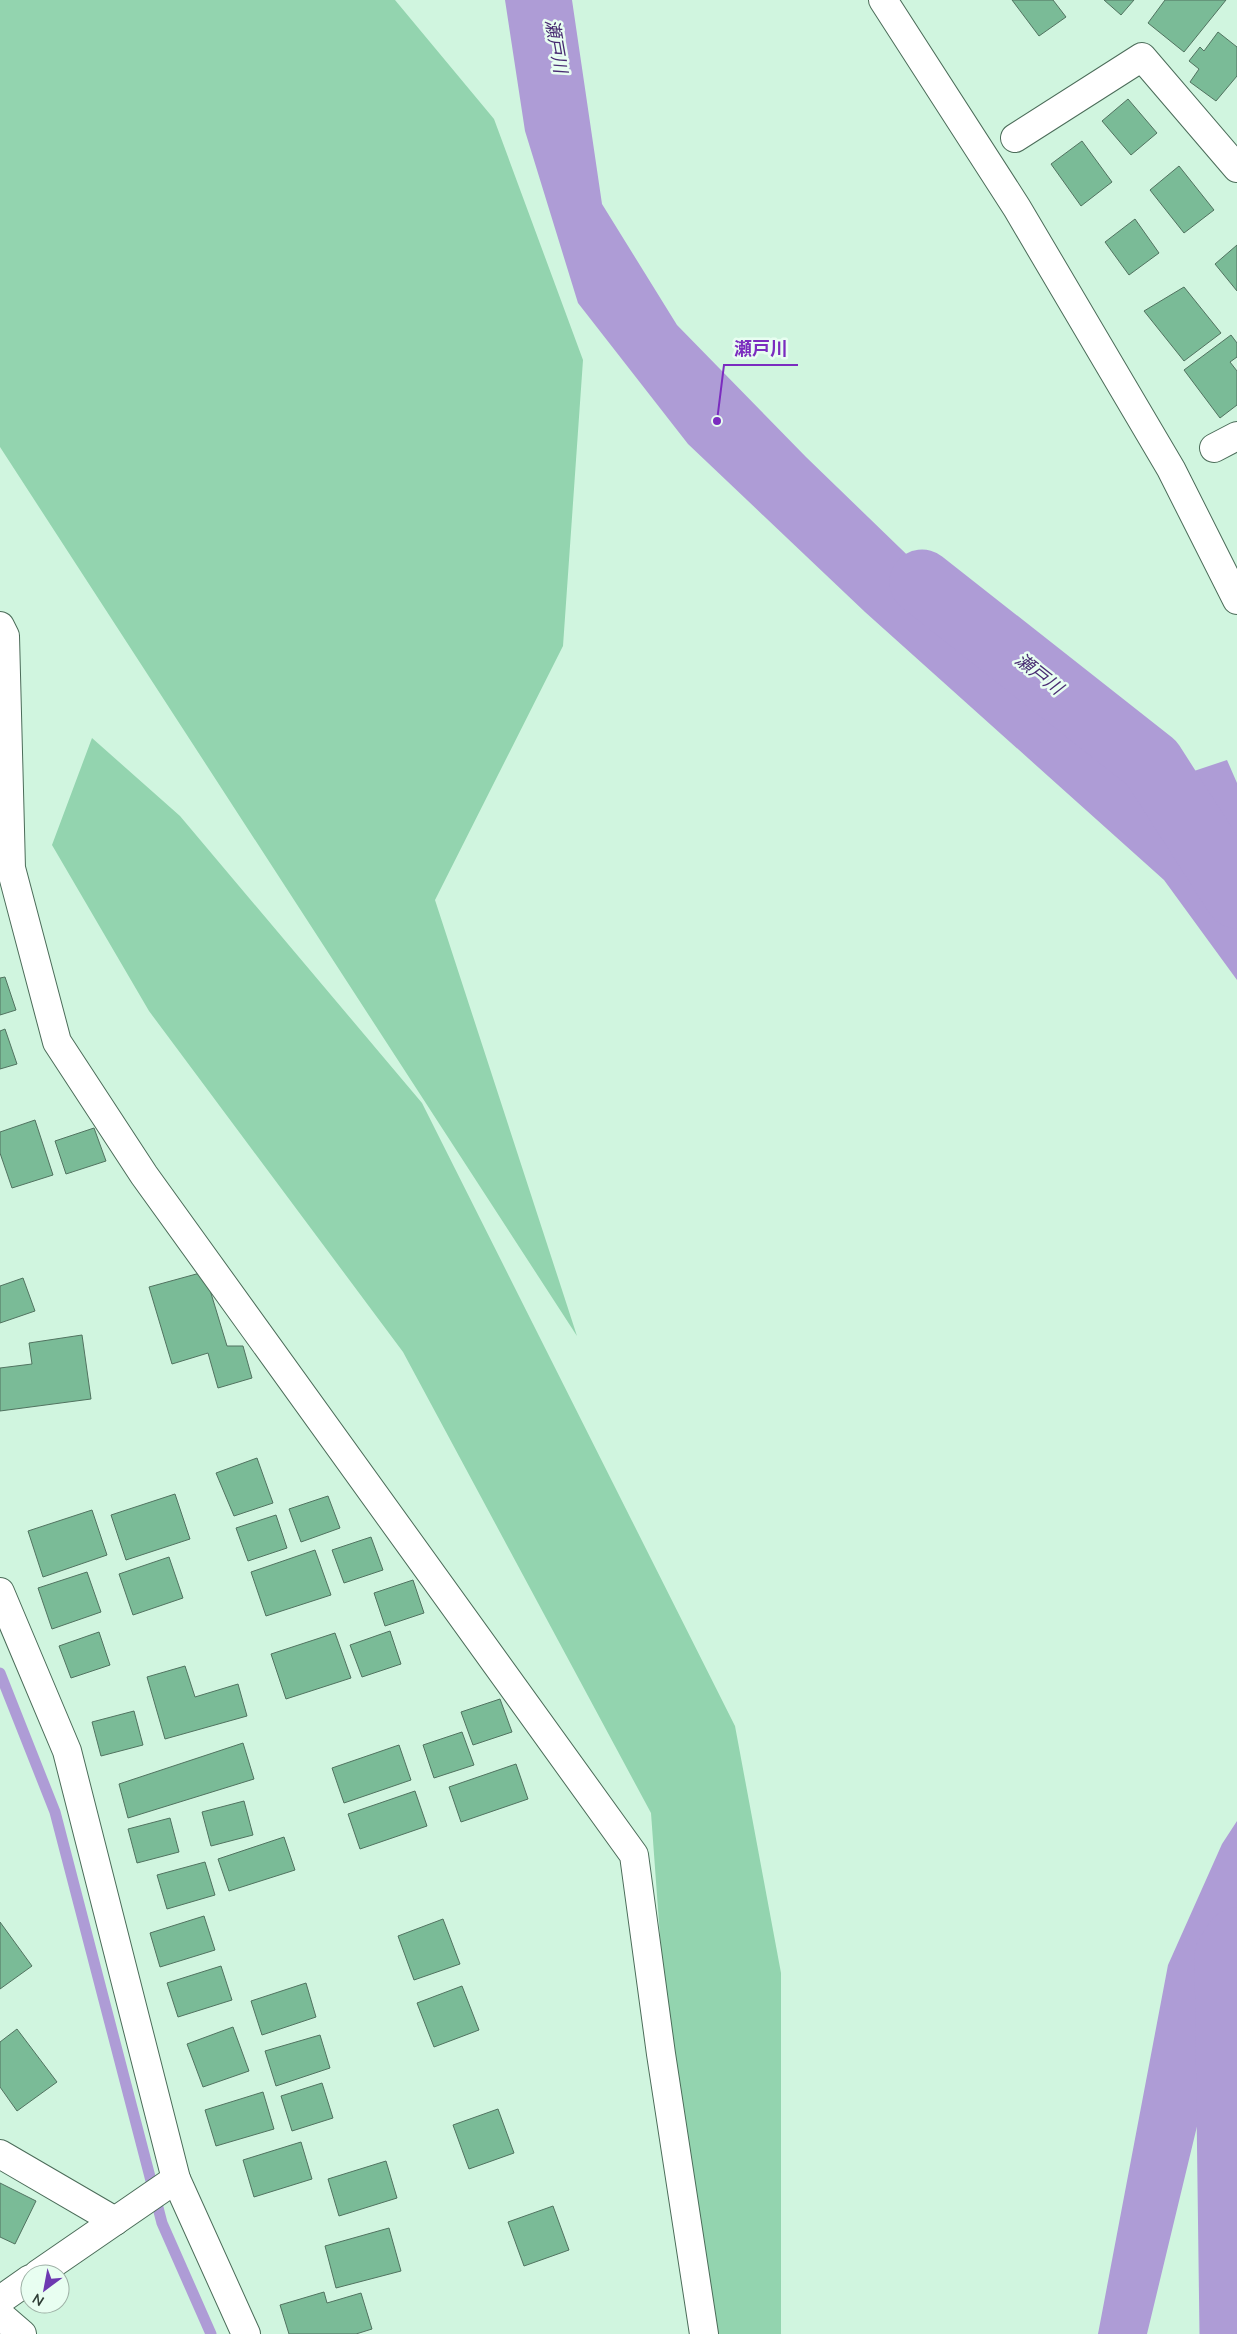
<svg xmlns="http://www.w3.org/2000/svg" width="1237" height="2334" viewBox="0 0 1237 2334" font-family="'Nunito Sans','Noto Sans JP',sans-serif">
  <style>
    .green { fill: #93d4af }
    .water { fill: #ae9cd6 }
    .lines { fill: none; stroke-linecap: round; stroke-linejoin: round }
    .stream { stroke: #ae9cd6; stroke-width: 11 }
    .river { stroke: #ae9cd6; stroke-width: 65 }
    .building { fill: #7abb97; stroke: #517360 }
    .minor-casing { stroke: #4b6c59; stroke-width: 30 }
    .minor { stroke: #fff; stroke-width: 28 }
    .labels { text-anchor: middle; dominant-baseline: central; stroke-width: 5; stroke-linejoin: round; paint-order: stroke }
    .water-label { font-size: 18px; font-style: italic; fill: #482c72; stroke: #e8fef1 }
    .leader { fill: none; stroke: #7b2cbf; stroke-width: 2 }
    .callout-dot { fill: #7b2cbf; stroke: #e8fef1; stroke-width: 2 }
    .callout-label { font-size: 18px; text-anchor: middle; font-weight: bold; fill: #7b2cbf; stroke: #e8fef1; stroke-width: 5; stroke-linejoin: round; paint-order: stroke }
  </style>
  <rect width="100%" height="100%" fill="#d0f5df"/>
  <g class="green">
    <polygon points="0,0 395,0 494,119 583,360 563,646 435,900 577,1336 0,447"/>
    <polygon points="92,738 180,816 422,1103 735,1726 781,1973 781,2334 689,2334 651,1813 403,1352 149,1011 52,845"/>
  </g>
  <g class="water">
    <polygon points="505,0 572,0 602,204 677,325 806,457 992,637 1164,781 1227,760 1237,783 1237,980 1164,880 865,612 688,444 578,303 525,131"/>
    <polygon points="1237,1821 1237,1927 1224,1942 1228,2005 1237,2046 1237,2287 1206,2089 1147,2334 1098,2334 1168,1965 1222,1844"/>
  </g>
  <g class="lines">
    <polyline class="stream" points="0,1673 55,1812 162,2223 211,2334"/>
    <g class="river">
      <polyline points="922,582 1152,763 1237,896"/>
      <polyline points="1232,2334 1227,1956 1237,1940"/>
    </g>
  </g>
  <g class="building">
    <polygon points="1012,0 1053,0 1066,17 1039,36"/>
    <polygon points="1104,0 1134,0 1121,15"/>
    <polygon points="1165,0 1226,0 1184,52 1148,23"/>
    <polygon points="1218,32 1237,47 1237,76 1216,101 1190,82 1199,69 1189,61 1200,47 1204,51"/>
    <polygon points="1128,99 1157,133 1131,155 1102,121"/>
    <polygon points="1082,141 1112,182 1081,206 1051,164"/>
    <polygon points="1179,166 1214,210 1184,233 1150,190"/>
    <polygon points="1135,219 1159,253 1129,275 1105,242"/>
    <polygon points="1237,245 1237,291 1215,264"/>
    <polygon points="1184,287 1221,333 1184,361 1144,311"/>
    <polygon points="1231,335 1237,343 1237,357 1230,362 1237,371 1237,405 1220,418 1184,370"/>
    <polygon points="5,977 16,1010 0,1015 0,978"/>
    <polygon points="5,1029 17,1064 0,1069 0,1031"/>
    <polygon points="35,1120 53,1175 12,1188 0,1153 0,1132"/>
    <polygon points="94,1128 106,1161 66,1174 55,1141"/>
    <polygon points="200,1273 210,1290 227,1346 243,1346 252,1378 218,1388 208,1353 172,1364 149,1287"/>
    <polygon points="23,1278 35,1311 0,1323 0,1286"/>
    <polygon points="82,1335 91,1399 0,1411 0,1368 32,1364 29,1343"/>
    <polygon points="257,1458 273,1503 234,1516 216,1473"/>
    <polygon points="175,1494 190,1539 126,1560 111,1515"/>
    <polygon points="328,1496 340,1528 301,1542 289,1509"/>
    <polygon points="92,1510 107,1555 43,1577 28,1531"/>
    <polygon points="276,1515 287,1548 248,1561 236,1528"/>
    <polygon points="371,1537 383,1570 344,1583 332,1550"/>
    <polygon points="315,1550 331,1595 266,1616 251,1572"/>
    <polygon points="169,1557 183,1598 133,1615 119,1574"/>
    <polygon points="87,1572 101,1612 52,1629 38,1588"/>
    <polygon points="413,1580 424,1613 385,1626 374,1593"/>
    <polygon points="390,1631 401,1664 362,1677 350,1645"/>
    <polygon points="99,1632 110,1665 71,1678 59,1646"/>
    <polygon points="335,1633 351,1678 286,1699 271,1654"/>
    <polygon points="185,1666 195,1697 238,1684 247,1716 165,1739 147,1677"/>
    <polygon points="500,1699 512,1732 473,1745 461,1712"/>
    <polygon points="134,1711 143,1745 101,1756 92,1722"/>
    <polygon points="462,1732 474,1765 434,1778 423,1745"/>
    <polygon points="243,1743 254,1779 128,1818 119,1784"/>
    <polygon points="399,1745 411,1780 344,1803 332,1768"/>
    <polygon points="516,1764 528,1799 461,1822 449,1787"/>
    <polygon points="415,1791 427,1826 360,1849 348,1814"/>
    <polygon points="244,1801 253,1835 211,1846 202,1812"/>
    <polygon points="170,1818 179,1852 137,1863 128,1829"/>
    <polygon points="284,1837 295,1870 229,1891 218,1859"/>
    <polygon points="205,1862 215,1895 167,1909 157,1875"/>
    <polygon points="204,1916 215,1950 160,1967 150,1933"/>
    <polygon points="443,1919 460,1964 414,1980 398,1936"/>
    <polygon points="0,1922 32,1966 0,1989"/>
    <polygon points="221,1966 232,2000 178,2017 167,1983"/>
    <polygon points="306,1983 316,2017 262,2035 251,2001"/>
    <polygon points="462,1986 479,2030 434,2047 417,2003"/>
    <polygon points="233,2027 249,2071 203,2087 187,2044"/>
    <polygon points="17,2029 57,2082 17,2111 0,2087 0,2042"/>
    <polygon points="320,2035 330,2068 276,2086 265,2051"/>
    <polygon points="322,2083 333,2118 292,2131 281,2096"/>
    <polygon points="263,2092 274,2129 216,2146 205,2110"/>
    <polygon points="498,2109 514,2153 469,2169 453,2125"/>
    <polygon points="301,2142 312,2179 254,2197 243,2160"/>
    <polygon points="386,2161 397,2198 339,2216 328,2179"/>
    <polygon points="0,2183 36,2201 15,2244 0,2237"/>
    <polygon points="553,2206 569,2250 524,2266 508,2222"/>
    <polygon points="389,2228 401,2271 336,2288 325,2246"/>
    <polygon points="324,2292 327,2303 361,2293 372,2329 356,2334 289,2334 280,2305"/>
  </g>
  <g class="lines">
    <defs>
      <g id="minor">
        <polyline points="883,0 1017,208 1171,469 1237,600"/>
        <polyline points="1015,138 1142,57 1237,168"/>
        <polyline points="1214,448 1237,436"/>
        <polyline points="0,626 5,636 11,868 57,1042 144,1175 634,1855 661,2054 704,2334"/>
        <polyline points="0,1592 67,1751 176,2179 246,2334"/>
        <polyline points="0,2154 115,2221"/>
        <polyline points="38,2274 176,2179"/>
        <polyline points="0,2300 30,2279"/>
        <polyline points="0,2315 22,2334"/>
      </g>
    </defs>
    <use href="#minor" class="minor-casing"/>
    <use href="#minor" class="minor"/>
  </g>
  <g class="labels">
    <g class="water-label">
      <text transform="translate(556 46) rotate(80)">瀬戸川</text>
      <text transform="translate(1039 674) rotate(38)">瀬戸川</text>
    </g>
  </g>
  <path class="leader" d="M717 421L724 365H798"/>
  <circle class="callout-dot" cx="717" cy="421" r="5"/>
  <g class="callout-label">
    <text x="761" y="355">瀬戸川</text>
  </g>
  <g transform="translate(45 2289) rotate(212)"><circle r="24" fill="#e8fef1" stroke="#9eb1a6"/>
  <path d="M0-4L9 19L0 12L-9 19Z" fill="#6d39b1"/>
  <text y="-8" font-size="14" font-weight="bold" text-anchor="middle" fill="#2e3d35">N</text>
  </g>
</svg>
